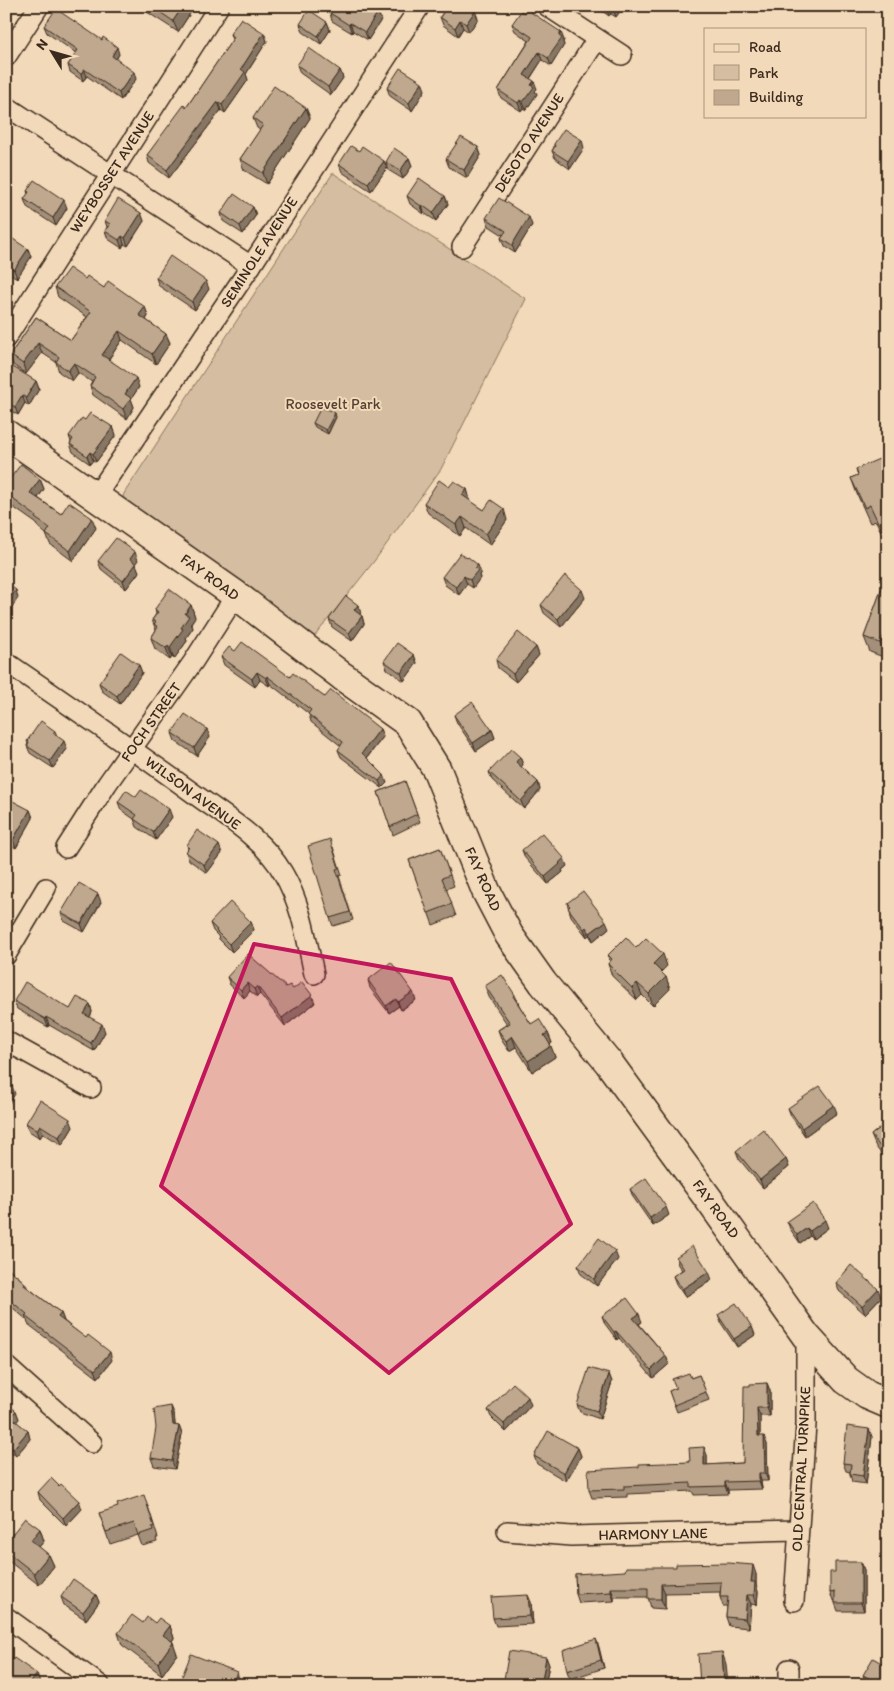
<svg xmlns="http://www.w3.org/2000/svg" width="894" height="1691" viewBox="0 0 894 1691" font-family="Itim,sans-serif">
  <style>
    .green { fill: #d4bda0; stroke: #88745f }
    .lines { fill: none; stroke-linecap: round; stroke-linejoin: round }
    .street-casing { stroke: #3b2a1e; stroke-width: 22 }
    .secondary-casing { stroke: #3b2a1e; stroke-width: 31 }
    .street { stroke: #f2d9b9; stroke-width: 19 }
    .secondary { stroke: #f2d9b9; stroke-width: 28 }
    .wall { fill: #a4907a; stroke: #3b2a1e }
    .shaded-wall { fill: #867663; stroke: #3b2a1e }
    .building { fill: #bfa88e; stroke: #3b2a1e }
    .marked { fill: #c2185b; fill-opacity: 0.2; stroke: #c2185b; stroke-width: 4; stroke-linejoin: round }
    .labels { text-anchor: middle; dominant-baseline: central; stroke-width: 4; stroke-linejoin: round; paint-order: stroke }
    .street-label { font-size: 15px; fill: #3b2a1e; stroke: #f2d9b9 }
    .park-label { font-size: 15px; fill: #524032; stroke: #f2d9b9 }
  </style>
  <rect width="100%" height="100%" fill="#f2d9b9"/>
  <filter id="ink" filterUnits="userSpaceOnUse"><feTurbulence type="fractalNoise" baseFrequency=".02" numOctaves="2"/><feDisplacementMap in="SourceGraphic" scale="10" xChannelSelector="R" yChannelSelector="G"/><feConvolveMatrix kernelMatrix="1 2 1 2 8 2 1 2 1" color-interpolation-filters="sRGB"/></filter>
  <g filter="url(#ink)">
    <polygon class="green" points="333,173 526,299 441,469 375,560 314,637 125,501 123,496 125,492"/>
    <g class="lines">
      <defs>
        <g id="street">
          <polyline points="547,6 622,55"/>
          <polyline points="6,57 39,6"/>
          <polyline points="6,106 251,266"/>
          <polyline points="462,247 597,39"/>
          <polyline points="6,338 219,6"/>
          <polyline points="96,496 251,266 420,6"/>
          <path d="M 6,662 C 69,705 131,748 193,793 C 224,816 263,838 283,873 C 301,903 307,941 314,974"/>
          <polyline points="66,848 107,784 193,662 236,595"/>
          <polyline points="6,955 46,888"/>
          <polyline points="6,1041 91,1088"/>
          <polyline points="6,1366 92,1443"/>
          <polyline points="507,1531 571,1536 798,1530"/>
          <polyline points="794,1601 806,1424 806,1336"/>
          <polyline points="6,1617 100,1685"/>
          <polyline points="789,1669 789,1685"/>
        </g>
        <polyline id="secondary" points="6,434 236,595 342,676 408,723 437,770 486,891 509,935 543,983 609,1063 710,1201 806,1336 846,1380 867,1395 888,1404"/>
      </defs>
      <use href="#street" class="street-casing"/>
      <use href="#secondary" class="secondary-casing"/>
      <use href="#street" class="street"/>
      <use href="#secondary" class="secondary"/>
    </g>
    <g class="wall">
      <polygon points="145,6 195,6 178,32 147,12"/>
      <polygon points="444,6 478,6 475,11 478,19 469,32 463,28 458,36 443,25 440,17 445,9"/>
      <polygon points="595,6 623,6 616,17 611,14 609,16"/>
      <polygon points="378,12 381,20 368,40 353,31 352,33 332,21 330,13"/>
      <polygon points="327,22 330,30 321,44 303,32 300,24"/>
      <polygon points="512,24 564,40 563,42 564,45 551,66 542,60 530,79 537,89 535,91 537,94 526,110 523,108 521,111 501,98 498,90 529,41 515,31"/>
      <polygon points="44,26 119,54 116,60 136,79 121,100 87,76 83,81 70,72 68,65 76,53 47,33"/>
      <polygon points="264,33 267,41 246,74 248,80 225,113 221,110 169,178 149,163 147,155 186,108 232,40 230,34"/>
      <polygon points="297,65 340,70 343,78 331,95 300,73"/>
      <polygon points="387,88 425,90 412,111 390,96"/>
      <polygon points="306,108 310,118 267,184 244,170 240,159 260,130 257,128 253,118"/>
      <polygon points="554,144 584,148 570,169 555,158 552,151 554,147"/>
      <polygon points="478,147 481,155 467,178 449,167 446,159"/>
      <polygon points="409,158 412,166 403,179 388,170 386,162"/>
      <polygon points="384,161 387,168 371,191 342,172 339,164"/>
      <polygon points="27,191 67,208 56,226 27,207 24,199 28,194"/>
      <polygon points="407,196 445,196 448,204 436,221 424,213 424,214 410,204"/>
      <polygon points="253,207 256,215 243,234 223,221 221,213"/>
      <polygon points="141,213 144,221 128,246 124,244 122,248 108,239 105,231 107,227 105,221"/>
      <polygon points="486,218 532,225 515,253 504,246 501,238 503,235 489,226"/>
      <polygon points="6,242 28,249 31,257 17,278 6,271"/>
      <polygon points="156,278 209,289 195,310 159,286"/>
      <polygon points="85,279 145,307 148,316 146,320 166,334 170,343 156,364 122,340 109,359 139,387 131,399 134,407 127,419 93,395 90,386 92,382 78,373 72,381 59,372 56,362 42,353 26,374 13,365 10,355 36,317 71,340 87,317 58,297 55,287"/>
      <polygon points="6,378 36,381 39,389 29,406 25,403 18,415 6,408"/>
      <polygon points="336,417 328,434 315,427 313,423"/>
      <polygon points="85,420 113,427 116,435 96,462 93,460 90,464 73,452 70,444 71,442 69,436"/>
      <polygon points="856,469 888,477 888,547 876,521 870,523 857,494 851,478 858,475"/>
      <polygon points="40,479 44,489 38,498 61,514 96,528 73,561 50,544 46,534 39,528 37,524 6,502 6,484"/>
      <polygon points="449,487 467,489 470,501 484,510 507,520 490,545 466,528 460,536 428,513 424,503"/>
      <polygon points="138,560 135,563 139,572 126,589 101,569 98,561"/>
      <polygon points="888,571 888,654 886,658 870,652 864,637"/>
      <polygon points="481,573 479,575 480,578 473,588 467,584 459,595 445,585 442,577"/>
      <polygon points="585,598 561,627 544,613 541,605"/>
      <polygon points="191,605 195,617 191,623 193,628 186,638 187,641 174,659 172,657 170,660 155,649 151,638 156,630 152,620 156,614 155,609"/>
      <polygon points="361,613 359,614 362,616 364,624 352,641 332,627 329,619"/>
      <polygon points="536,647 539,655 516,682 498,668 496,660"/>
      <polygon points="235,651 290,677 380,729 383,737 367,758 387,783 382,788 341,757 338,750 341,746 311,722 309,714 270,684 269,686 260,680 255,687 224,665 221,657"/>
      <polygon points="414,655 417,663 404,681 387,669 384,661"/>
      <polygon points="139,665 142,673 120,704 102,691 99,683"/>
      <polygon points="454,715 492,730 495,738 476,751 457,723"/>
      <polygon points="55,731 57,736 67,749 53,768 30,753 27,746 28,743 27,741"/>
      <polygon points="172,733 210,737 197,756 175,741"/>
      <polygon points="520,757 523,765 521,767 538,782 540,790 524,809 492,780 489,772"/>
      <polygon points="405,781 420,822 393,835 378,792"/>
      <polygon points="118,802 172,817 156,840 137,827 134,819 121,810"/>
      <polygon points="6,804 30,810 33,818 16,848 6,843"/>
      <polygon points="187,845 222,853 207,873 189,860 186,852 188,849"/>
      <polygon points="333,847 342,875 339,876 353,920 333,926 330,918"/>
      <polygon points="440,848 454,886 446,889 456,916 433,925 409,860"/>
      <polygon points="522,850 567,866 562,870 563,872 548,884 525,858"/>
      <polygon points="101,902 84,932 64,921 61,913"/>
      <polygon points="567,903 609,928 593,941 589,935 587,937 571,916"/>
      <polygon points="251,922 254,930 232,952 219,939 218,936 213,931 210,923"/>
      <polygon points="636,948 667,966 661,972 666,977 670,989 653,1006 642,995 637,1000 612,976 608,964 610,961 608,955"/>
      <polygon points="227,977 293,989 315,1003 285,1026 260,994 257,997 250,991 244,998 230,985"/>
      <polygon points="368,980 416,1000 401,1010 399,1006 389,1013 370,988"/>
      <polygon points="485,986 519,1005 531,1024 548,1033 552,1043 550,1045 555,1057 532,1072 516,1047 509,1051 502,1041 498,1030 507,1024 489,997"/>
      <polygon points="14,1001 70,1009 90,1004 92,1012 90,1017 105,1032 94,1051 49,1025 48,1027 17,1009"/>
      <polygon points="788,1108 837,1113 805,1136 791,1116"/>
      <polygon points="888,1122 888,1163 876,1147 871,1135"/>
      <polygon points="26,1123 73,1127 62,1145 43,1133 40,1138 29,1131"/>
      <polygon points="736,1151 786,1159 789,1167 763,1188 739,1159"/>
      <polygon points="630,1189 669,1215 653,1226 633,1197"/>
      <polygon points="787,1221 828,1228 813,1239 810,1236 800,1243 790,1229"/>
      <polygon points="676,1257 712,1280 685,1297 676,1284 673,1276 682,1270 678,1265"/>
      <polygon points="618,1259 597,1286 581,1274 578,1266"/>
      <polygon points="6,1266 25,1283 27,1287 61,1313 64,1321 112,1360 98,1378 28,1324 27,1320 6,1302"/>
      <polygon points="836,1283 881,1297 865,1314 839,1291"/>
      <polygon points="718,1315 752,1327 755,1335 737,1347 721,1323"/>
      <polygon points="602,1316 642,1322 639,1324 666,1356 669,1364 653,1378 619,1338 617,1340 605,1324"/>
      <polygon points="888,1319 888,1333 884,1324"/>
      <polygon points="609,1374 612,1382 600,1419 580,1412 577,1405"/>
      <polygon points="699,1375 709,1400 677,1412 669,1391 676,1389 691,1378"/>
      <polygon points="767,1383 770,1391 770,1416 760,1416 760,1436 767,1444 768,1481 761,1481 762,1489 728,1490 728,1494 694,1495 692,1491 627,1494 627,1497 592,1498 589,1490 639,1467 690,1462 707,1455 707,1465 743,1463 750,1386"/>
      <polygon points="6,1403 16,1411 19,1419 16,1422 28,1431 30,1439 16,1456 6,1448"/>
      <polygon points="531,1405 506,1432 491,1417 488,1410"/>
      <polygon points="174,1413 175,1426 179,1426 182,1434 175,1469 154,1466 151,1458"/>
      <polygon points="869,1429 872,1437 866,1484 852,1482 850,1474 850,1472 846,1471 843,1463"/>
      <polygon points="578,1448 581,1456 566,1481 537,1464 534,1456"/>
      <polygon points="38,1492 82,1509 66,1526 40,1500"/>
      <polygon points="148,1506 158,1538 156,1538 157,1542 142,1546 138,1535 110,1544 99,1513"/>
      <polygon points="40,1529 44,1541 39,1547 49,1555 54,1566 39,1585 6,1559 6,1542"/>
      <polygon points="861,1562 864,1570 864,1611 838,1611 835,1603 835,1600 833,1600 830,1593 835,1572"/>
      <polygon points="575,1574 756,1574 756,1584 758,1592 757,1605 751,1604 749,1628 729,1626 726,1617 727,1606 723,1606 720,1597 720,1592 665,1593 665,1609 651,1608 648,1597 614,1597 614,1601 579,1603 576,1594"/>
      <polygon points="96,1595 99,1602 86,1620 64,1605 61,1597"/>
      <polygon points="531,1602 533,1624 496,1626 493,1618"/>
      <polygon points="143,1623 155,1623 170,1626 174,1638 172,1641 177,1654 162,1675 122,1645 118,1633"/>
      <polygon points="596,1639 604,1668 570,1679 567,1671"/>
      <polygon points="6,1656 40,1682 38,1685 6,1685"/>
      <polygon points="546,1657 549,1665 545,1685 503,1685"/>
      <polygon points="863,1675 888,1685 869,1685 866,1683"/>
    </g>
    <g class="shaded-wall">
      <polygon points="183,6 195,6 178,32 173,21"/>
      <polygon points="470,6 478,6 472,15 469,7"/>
      <polygon points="607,6 611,14 609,16 606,8"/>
      <polygon points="615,6 624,6 616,17 613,9"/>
      <polygon points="475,11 478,19 469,32 466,24"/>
      <polygon points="378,12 381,20 368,40 365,32"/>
      <polygon points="460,20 463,28 458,36 455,28"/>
      <polygon points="327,22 330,30 321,44 318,36"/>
      <polygon points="350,23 353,31 352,33 349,25"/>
      <polygon points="561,32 564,40 563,42 564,45 551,66 548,58"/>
      <polygon points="264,33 267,41 246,74 248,80 225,113 222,105 241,69"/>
      <polygon points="117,47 119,54 114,63 112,56"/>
      <polygon points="539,52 542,60 527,83 524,75"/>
      <polygon points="84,69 87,76 83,81 81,74"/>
      <polygon points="340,70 343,78 331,95 328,87"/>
      <polygon points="134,72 136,79 121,100 119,93"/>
      <polygon points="534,81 537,89 535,91 537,94 526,110 523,102"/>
      <polygon points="422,82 425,90 412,111 409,103"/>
      <polygon points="520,100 523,108 521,111 518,103"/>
      <polygon points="218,102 221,110 169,178 167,170"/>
      <polygon points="306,108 310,118 267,184 263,173"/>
      <polygon points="582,140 584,148 570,169 568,161"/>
      <polygon points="478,147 481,155 467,178 464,170"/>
      <polygon points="7,156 10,164 6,169 6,157"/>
      <polygon points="409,158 412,166 403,179 400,171"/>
      <polygon points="384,161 387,168 371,191 368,183"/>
      <polygon points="445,196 448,204 436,221 433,213"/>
      <polygon points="64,200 67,208 56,226 53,218"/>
      <polygon points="422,205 424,213 424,214 421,206"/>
      <polygon points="253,207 256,215 243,234 240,226"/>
      <polygon points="141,213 144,221 128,246 125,238"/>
      <polygon points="529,217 532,225 515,253 512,245"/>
      <polygon points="122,236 124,244 122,248 119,240"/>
      <polygon points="28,249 31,257 17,278 14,270"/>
      <polygon points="206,281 209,289 195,310 192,302"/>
      <polygon points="145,307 148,316 143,325 139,315"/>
      <polygon points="119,331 122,340 105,364 102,355"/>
      <polygon points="166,334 170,343 156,364 152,354"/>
      <polygon points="38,343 42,353 26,374 23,364"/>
      <polygon points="74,363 78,373 72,381 68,371"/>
      <polygon points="136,378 139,387 131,399 134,407 127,419 123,409 125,394"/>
      <polygon points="36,381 39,389 29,406 26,398"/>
      <polygon points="22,395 25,403 18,415 15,407"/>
      <polygon points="335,413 336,417 328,434 326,430"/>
      <polygon points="113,427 116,435 96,462 93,454"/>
      <polygon points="90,452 93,460 90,464 87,456"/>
      <polygon points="40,479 44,489 34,503 30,493"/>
      <polygon points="467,489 470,500 466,506 462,495"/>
      <polygon points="504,509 507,520 490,545 486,534"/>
      <polygon points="462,517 466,528 460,536 456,525"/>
      <polygon points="92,518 96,528 73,561 70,551"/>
      <polygon points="135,552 138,560 133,567 130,559"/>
      <polygon points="136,564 139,572 126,589 123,581"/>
      <polygon points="478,565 481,573 479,575 480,578 473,588 470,580 475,568"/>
      <polygon points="464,576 467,584 459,595 456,587"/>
      <polygon points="16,590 18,598 6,616 6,604"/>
      <polygon points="582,590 585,598 561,627 558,619"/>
      <polygon points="191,605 195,617 191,623 193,628 186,638 187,641 174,659 170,647 181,628 185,614"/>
      <polygon points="358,605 361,613 357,618 354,610"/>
      <polygon points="362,616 364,624 352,641 349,633"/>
      <polygon points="884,635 888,646 888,654 886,658 880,643"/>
      <polygon points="168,646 172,657 170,660 166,648"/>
      <polygon points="536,647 539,655 516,682 513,674"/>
      <polygon points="414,655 417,663 404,681 401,673"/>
      <polygon points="139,665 142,673 120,704 117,696"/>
      <polygon points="257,672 260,680 255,687 252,679"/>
      <polygon points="267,676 270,684 269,686 266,678"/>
      <polygon points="207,729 210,737 197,756 194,748"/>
      <polygon points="380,729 383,737 365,760 362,753"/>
      <polygon points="492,730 495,738 476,751 473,743"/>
      <polygon points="64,741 67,749 53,768 50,761"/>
      <polygon points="520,757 523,765 518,770 516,762"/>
      <polygon points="384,775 387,783 382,788 379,781"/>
      <polygon points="538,782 540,790 524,809 521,801"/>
      <polygon points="169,809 172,817 156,840 153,832"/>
      <polygon points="30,810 33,818 16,848 13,840"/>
      <polygon points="219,845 222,853 207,873 204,865"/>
      <polygon points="564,858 567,866 562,870 563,872 548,884 545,877"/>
      <polygon points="98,894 101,902 84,932 81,924"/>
      <polygon points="606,921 609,928 593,941 590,933"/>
      <polygon points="251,922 254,930 232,952 229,944"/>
      <polygon points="586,927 589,935 587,937 584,929"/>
      <polygon points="663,954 667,966 657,976 653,964"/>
      <polygon points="666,977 670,989 653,1006 649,994"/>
      <polygon points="247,983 250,991 244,998 241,990"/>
      <polygon points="637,983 642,995 637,1000 632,988"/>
      <polygon points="257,986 260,994 257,997 254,989"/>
      <polygon points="413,992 416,1000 401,1010 398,1002"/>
      <polygon points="312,995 315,1003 285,1026 282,1018"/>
      <polygon points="515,995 519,1005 513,996"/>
      <polygon points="396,999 399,1006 389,1013 386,1006"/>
      <polygon points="90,1004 92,1012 87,1022 84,1014"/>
      <polygon points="46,1017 49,1025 48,1027 45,1019"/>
      <polygon points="102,1024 105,1032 94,1051 91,1043"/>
      <polygon points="548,1033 552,1043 548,1046 544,1035"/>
      <polygon points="512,1036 516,1047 509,1051 506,1041"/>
      <polygon points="551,1046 555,1057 532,1072 528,1061"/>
      <polygon points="12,1086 15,1094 6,1109 6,1096"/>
      <polygon points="834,1105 837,1113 805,1136 802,1128"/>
      <polygon points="70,1119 73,1127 62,1145 59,1137"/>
      <polygon points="40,1125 43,1133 40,1138 37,1130"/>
      <polygon points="786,1159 789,1167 763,1188 760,1180"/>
      <polygon points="666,1207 669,1215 653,1226 650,1218"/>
      <polygon points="825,1220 828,1228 813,1239 810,1231"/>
      <polygon points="807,1228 810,1236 800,1243 797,1235"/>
      <polygon points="615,1251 618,1259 597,1286 594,1279"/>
      <polygon points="709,1272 712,1280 685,1297 682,1289"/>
      <polygon points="878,1289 881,1297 865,1314 862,1306"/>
      <polygon points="61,1313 64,1321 61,1325 58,1317"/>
      <polygon points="639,1314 642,1322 636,1326 633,1318"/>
      <polygon points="752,1327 755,1335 737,1347 734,1339"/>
      <polygon points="616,1331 619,1338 617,1340 614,1332"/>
      <polygon points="110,1352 112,1360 98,1378 95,1370"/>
      <polygon points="666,1356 669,1364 653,1378 651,1370"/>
      <polygon points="609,1374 612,1382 600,1419 597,1411"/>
      <polygon points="767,1383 770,1391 770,1416 767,1408"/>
      <polygon points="528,1397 531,1405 506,1432 504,1424"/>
      <polygon points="171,1406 174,1413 176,1433 173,1425"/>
      <polygon points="757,1408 760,1416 760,1444 758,1436"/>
      <polygon points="16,1411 19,1419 14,1425 11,1417"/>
      <polygon points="179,1426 182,1434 175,1469 172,1461"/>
      <polygon points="869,1429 872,1437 866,1484 863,1476"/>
      <polygon points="28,1431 30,1439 16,1456 13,1449"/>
      <polygon points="764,1436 767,1444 768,1481 765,1473"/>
      <polygon points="704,1447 707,1455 707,1473 704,1465"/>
      <polygon points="578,1448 581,1456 566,1481 564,1473"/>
      <polygon points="759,1473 761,1481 762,1489 759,1481"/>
      <polygon points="725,1482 728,1490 728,1494 725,1486"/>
      <polygon points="79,1501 82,1509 66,1526 63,1518"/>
      <polygon points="40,1529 44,1541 35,1552 31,1540"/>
      <polygon points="49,1555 54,1566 39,1585 34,1573"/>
      <polygon points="861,1562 864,1570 864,1611 861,1603"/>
      <polygon points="753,1565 756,1574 756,1584 758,1592 757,1605 754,1595 751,1582"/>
      <polygon points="661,1584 665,1593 665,1609 661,1599"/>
      <polygon points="611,1588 614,1597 614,1601 611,1592"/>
      <polygon points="96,1595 99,1602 86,1620 83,1612"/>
      <polygon points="528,1595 531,1602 533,1624 530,1616"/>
      <polygon points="747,1595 751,1604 749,1628 745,1619"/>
      <polygon points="170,1626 174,1638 168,1647 163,1635"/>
      <polygon points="596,1639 599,1647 604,1668 601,1660"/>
      <polygon points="173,1642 177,1654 162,1675 158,1663"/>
      <polygon points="722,1652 726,1664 728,1685 724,1685"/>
      <polygon points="546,1657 549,1665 545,1685 543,1685 542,1681"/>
      <polygon points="237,1672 241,1685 232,1685"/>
      <polygon points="37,1674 40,1682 38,1685 29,1685"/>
    </g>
    <g class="building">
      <polygon points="151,6 183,6 173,21"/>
      <polygon points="334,6 369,6 378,12 365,32 350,23 349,25 330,13"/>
      <polygon points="446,6 470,6 469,7 475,11 466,24 460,20 455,28 440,17 447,7"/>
      <polygon points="609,6 615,6 613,9"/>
      <polygon points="56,9 102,40 103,37 117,47 112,56 134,72 119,93 84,69 81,74 68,65 78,50 44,26"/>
      <polygon points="526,9 561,32 559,36 562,38 548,58 539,52 524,75 534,81 531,85 534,87 523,102 520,100 518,103 498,90 532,37 512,24 521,11 524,13"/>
      <polygon points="309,10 327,22 318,36 300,24"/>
      <polygon points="241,18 264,33 241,69 245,72 222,105 218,102 167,170 147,155 184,105 186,108 234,37 230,34"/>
      <polygon points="309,48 340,70 328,87 297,65"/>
      <polygon points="400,68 422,82 409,103 387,88"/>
      <polygon points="274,86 306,108 263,173 240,159 263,125 253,118"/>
      <polygon points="564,129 582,140 568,161 552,151 555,146 554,144"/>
      <polygon points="461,137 478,147 464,170 446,159"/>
      <polygon points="351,146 359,151 362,146 384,161 368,183 339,164"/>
      <polygon points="394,148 409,158 400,171 386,162"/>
      <polygon points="419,178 445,196 433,213 422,205 421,206 407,196"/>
      <polygon points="34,180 64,200 53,218 24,199 29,192 27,191"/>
      <polygon points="234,194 253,207 240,226 221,213"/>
      <polygon points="499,198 529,217 512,245 501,238 506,231 486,218"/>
      <polygon points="118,199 141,213 125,238 122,236 119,240 105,231 110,224 105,221"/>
      <polygon points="10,237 28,249 14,270 6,265 6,242"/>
      <polygon points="170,256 206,281 192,302 156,278"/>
      <polygon points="69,268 85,279 87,276 104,288 108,281 145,307 139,315 166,334 152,354 119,331 102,355 136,378 125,394 131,398 123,409 90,386 95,377 74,363 68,371 56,362 59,357 38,343 23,364 10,355 36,317 71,340 91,312 55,287"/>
      <polygon points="13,367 36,381 26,398 22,395 15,407 6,402 6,378"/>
      <polygon points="321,407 335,413 326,430 313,423"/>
      <polygon points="90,413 113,427 93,454 90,452 87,456 70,444 73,439 69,436 82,418 85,420"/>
      <polygon points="879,459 888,477 888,544 870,505 865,508 851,478 858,475 856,469"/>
      <polygon points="21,464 40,479 30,493 61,514 69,502 92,518 70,551 46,534 50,528 35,518 36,516 6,494 6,484"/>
      <polygon points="439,480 449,487 454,481 467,489 462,495 484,510 491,500 504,509 486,534 462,517 456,525 424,503"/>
      <polygon points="116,538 135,552 130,559 136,564 123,581 98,561"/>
      <polygon points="460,553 467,558 468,557 478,565 475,568 478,570 470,580 464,576 456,587 442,577"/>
      <polygon points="888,571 888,636 884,635 880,643 864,637"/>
      <polygon points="565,575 582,590 558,619 541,605"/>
      <polygon points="6,583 16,590 6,604"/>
      <polygon points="169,589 191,605 185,614 189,616 181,628 183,629 170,647 168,646 166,648 151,638 158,627 154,624 156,622 152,620 158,612 155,609"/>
      <polygon points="346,596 358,605 354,610 362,616 349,633 329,619"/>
      <polygon points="518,632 536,647 513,674 496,660"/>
      <polygon points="242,642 290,677 293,673 323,696 325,697 331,690 380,729 362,753 384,775 379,781 338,750 343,742 308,714 311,710 267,676 266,678 257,672 252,679 221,657 229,647 235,651"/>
      <polygon points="397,643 414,655 401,673 384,661"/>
      <polygon points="121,652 139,665 117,696 99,683"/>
      <polygon points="472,702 492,730 473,743 454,715"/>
      <polygon points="185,714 207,729 194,748 172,733"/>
      <polygon points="41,721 55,731 53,733 64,741 50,761 27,746 29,742 27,741"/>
      <polygon points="511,749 520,757 516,762 538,782 521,801 489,772"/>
      <polygon points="405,781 417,814 390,827 378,792"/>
      <polygon points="126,790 136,797 141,790 169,809 153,832 134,819 137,815 118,802"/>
      <polygon points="9,799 30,810 13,840 6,836 6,804"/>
      <polygon points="197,830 219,845 204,865 186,852 189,847 187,845"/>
      <polygon points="542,833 564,858 559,863 560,864 545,877 522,850"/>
      <polygon points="330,839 339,868 336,869 350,912 330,918 308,846"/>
      <polygon points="440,848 450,875 442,878 452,904 428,913 409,860"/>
      <polygon points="79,883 98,894 81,924 61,913"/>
      <polygon points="583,891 606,921 590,933 586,927 584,929 568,908 570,906 567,903"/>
      <polygon points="230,902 251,922 229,944 216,931 217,930 210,923"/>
      <polygon points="626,937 636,948 646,938 663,954 653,964 666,977 649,994 637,983 632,988 608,964 612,959 608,955"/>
      <polygon points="248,954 286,987 290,985 293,989 302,982 312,995 282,1018 257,986 254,989 247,983 241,990 227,977"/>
      <polygon points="391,962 413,992 398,1002 396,999 386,1006 368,980"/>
      <polygon points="502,975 515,995 513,996 531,1024 539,1019 548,1033 544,1035 551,1046 528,1061 512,1036 506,1041 498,1030 510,1023 485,986"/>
      <polygon points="25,982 70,1009 77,997 90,1004 84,1014 102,1024 91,1043 46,1017 45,1019 14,1001"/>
      <polygon points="6,1083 12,1086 6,1096"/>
      <polygon points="820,1086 834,1105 802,1128 788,1108"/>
      <polygon points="40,1100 70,1119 59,1137 40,1125 37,1130 26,1123"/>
      <polygon points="888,1122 888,1157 871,1135"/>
      <polygon points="763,1129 786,1159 760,1180 736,1151"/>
      <polygon points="646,1178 666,1207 650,1218 630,1189"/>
      <polygon points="813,1203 825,1220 810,1231 807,1228 797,1235 787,1221"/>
      <polygon points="599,1238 615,1251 594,1279 578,1266"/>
      <polygon points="692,1246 709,1272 682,1289 673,1276 684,1269 676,1257"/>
      <polygon points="851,1265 878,1289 862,1306 836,1283"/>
      <polygon points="6,1266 25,1283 24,1285 61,1313 58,1317 86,1338 88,1335 110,1352 95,1370 25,1316 27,1314 6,1297"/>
      <polygon points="627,1298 639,1314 633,1318 666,1356 651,1370 616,1331 614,1332 602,1316"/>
      <polygon points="736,1303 752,1327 734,1339 718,1315"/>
      <polygon points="888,1319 888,1326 884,1324"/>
      <polygon points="589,1368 609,1374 597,1411 577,1405"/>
      <polygon points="689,1373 691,1378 699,1375 706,1392 674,1405 669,1391 676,1388 672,1379"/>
      <polygon points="513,1383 528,1397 504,1424 488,1410"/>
      <polygon points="767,1383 767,1408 757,1408 758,1436 764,1436 765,1473 759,1473 759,1481 725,1482 725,1486 691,1487 691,1483 624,1486 624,1489 589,1490 588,1470 639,1467 639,1464 690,1462 689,1448 704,1447 704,1465 743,1463 744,1386 750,1386 750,1384"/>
      <polygon points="6,1403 16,1411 11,1417 28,1431 13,1449 6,1443"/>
      <polygon points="171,1406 173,1425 179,1426 172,1461 151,1458 156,1428 154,1409"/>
      <polygon points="847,1426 869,1429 863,1476 850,1474 851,1464 843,1463"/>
      <polygon points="548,1431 578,1448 564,1473 534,1456"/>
      <polygon points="51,1478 59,1486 61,1484 79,1501 63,1518 38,1492"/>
      <polygon points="144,1495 154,1526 152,1527 153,1530 138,1535 134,1523 106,1532 99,1513 118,1507 117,1504"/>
      <polygon points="25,1518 40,1529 31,1540 49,1555 34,1573 6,1551 6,1542"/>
      <polygon points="835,1562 861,1562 861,1603 835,1603 835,1592 830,1593 830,1572 835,1572"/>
      <polygon points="729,1563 753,1565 751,1582 755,1582 754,1595 747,1595 745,1619 726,1617 728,1597 720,1597 721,1582 661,1584 661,1599 648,1599 648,1588 611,1588 611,1592 576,1594 575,1574 625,1571 626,1567 676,1567 676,1564"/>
      <polygon points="73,1579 96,1595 83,1612 61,1597"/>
      <polygon points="528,1595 530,1616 493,1618 491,1597"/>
      <polygon points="132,1615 143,1623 147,1617 155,1623 159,1618 170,1626 163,1635 173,1642 158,1663 118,1633"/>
      <polygon points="596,1639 601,1660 567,1671 563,1650"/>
      <polygon points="509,1651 546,1657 542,1681 539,1681 538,1685 503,1685"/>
      <polygon points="722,1652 724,1685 700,1685 698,1654"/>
      <polygon points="191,1654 237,1672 232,1685 180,1685 179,1684"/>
      <polygon points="6,1656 12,1660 14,1658 37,1674 29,1685 12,1685 6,1681"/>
      <polygon points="873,1658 883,1664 885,1660 888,1662 888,1685 882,1685 863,1675"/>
    </g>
  </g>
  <path class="marked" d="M 254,944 L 451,979 L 571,1224 L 389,1373 L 161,1186 Z"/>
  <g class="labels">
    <g class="street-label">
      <text transform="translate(529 143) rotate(-57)">DESOTO AVENUE</text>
      <text transform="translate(112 172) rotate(-57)">WEYBOSSET AVENUE</text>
      <text transform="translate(259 252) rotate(-57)">SEMINOLE AVENUE</text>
      <text transform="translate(210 577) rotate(36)">FAY ROAD</text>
      <text transform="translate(151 722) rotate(-55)">FOCH STREET</text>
      <text transform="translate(193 793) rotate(36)">WILSON AVENUE</text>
      <text transform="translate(483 879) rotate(66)">FAY ROAD</text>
      <text transform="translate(716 1209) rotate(54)">FAY ROAD</text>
      <text transform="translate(801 1469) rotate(-87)">OLD CENTRAL TURNPIKE</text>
      <text transform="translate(653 1534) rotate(-1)">HARMONY LANE</text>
    </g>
    <g class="park-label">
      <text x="333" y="404">Roosevelt Park</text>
    </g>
  </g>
  <rect width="894" height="1691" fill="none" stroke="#f2d9b9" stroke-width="25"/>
  <rect x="12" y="12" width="869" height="1666" fill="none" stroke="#3b2a1e" stroke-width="2" filter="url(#ink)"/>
  <rect x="704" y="28" width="162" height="90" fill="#f2d9b9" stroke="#a9937b"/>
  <rect x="714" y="44" width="25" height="8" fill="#f2d9b9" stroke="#a9937b"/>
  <text x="749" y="52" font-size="15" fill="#3b2a1e">Road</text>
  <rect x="714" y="65" width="25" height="15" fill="#d4bda0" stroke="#a9937b"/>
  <text x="749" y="78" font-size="15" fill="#3b2a1e">Park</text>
  <rect x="714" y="90" width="25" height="15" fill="#bfa88e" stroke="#a9937b"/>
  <text x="749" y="102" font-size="15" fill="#3b2a1e">Building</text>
  <g transform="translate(52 52) rotate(307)" stroke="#f2d9b9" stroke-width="4" paint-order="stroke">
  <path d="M0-4L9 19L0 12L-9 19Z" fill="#3b2a1e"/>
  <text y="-8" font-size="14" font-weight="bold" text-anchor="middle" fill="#3b2a1e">N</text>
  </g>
</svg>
